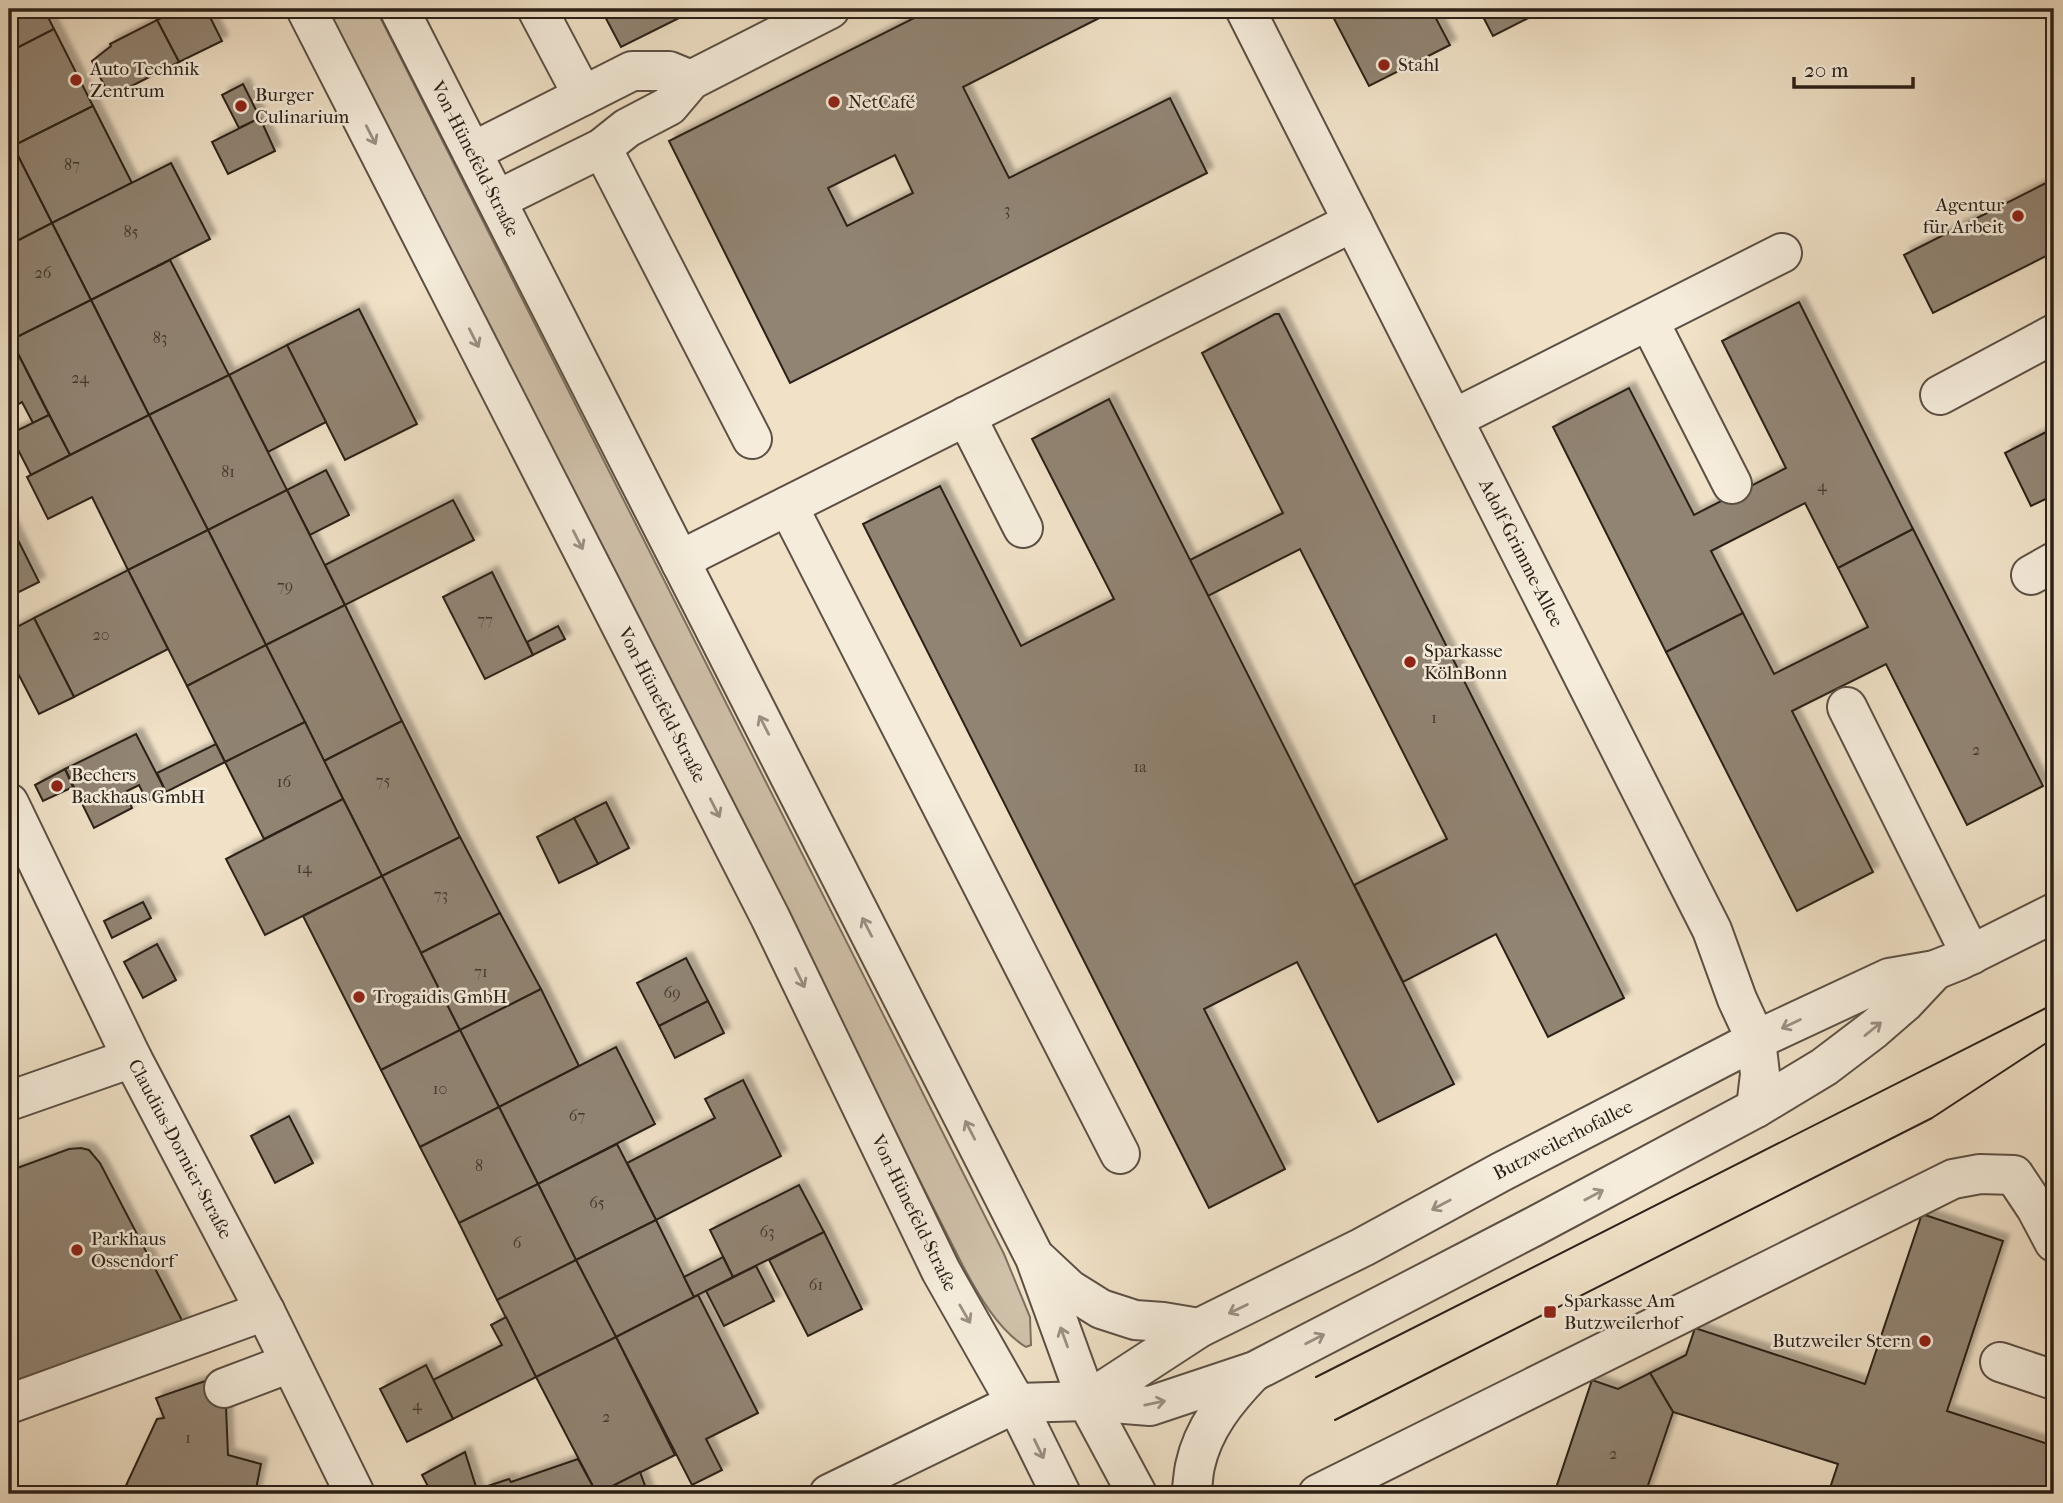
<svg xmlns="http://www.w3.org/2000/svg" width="2063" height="1503" viewBox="0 0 2063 1503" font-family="'IM FELL French Canon',serif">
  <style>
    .green { fill: #cfc0a9; stroke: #7d7060; stroke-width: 2 }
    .building { fill: #918473; stroke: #2b2018; stroke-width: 2; fill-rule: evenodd; filter: url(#shadow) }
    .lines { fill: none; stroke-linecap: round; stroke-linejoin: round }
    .minor-casing { stroke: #5c5044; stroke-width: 42 }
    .minor { stroke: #f5ecdb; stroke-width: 38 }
    .tram { stroke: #2b2018; stroke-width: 2 }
    .oneway { stroke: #9a9083 }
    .poi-dot { fill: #8f2418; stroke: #f5ecdb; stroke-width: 2.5 }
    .labels { text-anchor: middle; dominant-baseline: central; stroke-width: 5; stroke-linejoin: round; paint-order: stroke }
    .number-label { font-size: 16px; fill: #44392f }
    .poi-label { font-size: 19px; fill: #2b2018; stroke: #f5ecdb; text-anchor: start }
    .street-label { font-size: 19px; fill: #2b2018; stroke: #f5ecdb }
  </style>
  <defs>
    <filter id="shadow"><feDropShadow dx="6" dy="-6" stdDeviation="2" flood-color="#0004"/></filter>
  </defs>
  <rect width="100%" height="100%" fill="#f0e1c7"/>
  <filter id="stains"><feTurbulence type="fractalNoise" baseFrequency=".00286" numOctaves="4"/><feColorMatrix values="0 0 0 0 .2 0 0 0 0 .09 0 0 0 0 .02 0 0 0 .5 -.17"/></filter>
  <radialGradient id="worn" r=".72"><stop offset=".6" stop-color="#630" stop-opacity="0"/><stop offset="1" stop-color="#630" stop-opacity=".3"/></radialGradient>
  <path class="green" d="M 327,9 L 376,9 L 1004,1254 L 1030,1317 L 1031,1345 L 1026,1347 C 998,1330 978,1294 963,1266 Z"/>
  <g class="building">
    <polygon points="9,9 44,9 54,29 9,52"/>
    <polygon points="179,9 206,9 222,41 179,62 157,20"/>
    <polygon points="601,9 697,9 621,47"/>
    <path d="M 932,9 L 1117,9 L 963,87 L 1009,178 L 1170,98 L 1207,173 L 790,383 L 669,141 ZM 895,155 L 913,193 L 847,226 L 828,188 Z"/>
    <polygon points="1329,9 1431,9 1450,45 1369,86"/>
    <polygon points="1479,9 1546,9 1493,36"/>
    <polygon points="157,20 179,62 110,97 92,61 111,46 110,44"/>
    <polygon points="54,29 93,106 13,146 9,137 9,52"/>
    <polygon points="243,84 260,118 239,128 222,95"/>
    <polygon points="93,106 132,183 52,223 13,146"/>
    <polygon points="260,118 275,151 228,174 212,142"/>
    <polygon points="13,146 52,223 9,245 9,148"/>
    <polygon points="171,163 210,239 91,300 52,223"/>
    <polygon points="2054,179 2054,252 1933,313 1904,255"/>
    <polygon points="52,223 91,300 11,340 9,334 9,245"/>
    <polygon points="170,260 229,375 149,415 91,300"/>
    <polygon points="91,300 149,415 70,455 11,340"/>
    <polygon points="1799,302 1913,529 1838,568 1805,503 1711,551 1743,613 1666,652 1553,427 1629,388 1694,515 1786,468 1722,341"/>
    <polygon points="359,309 417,424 345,460 287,345"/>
    <polygon points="1275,314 1279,314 1624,998 1548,1037 1496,934 1403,982 1354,885 1447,839 1300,549 1208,596 1190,560 1283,513 1202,353"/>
    <polygon points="11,340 49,415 33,423 22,402 9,409 9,341"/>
    <polygon points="287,345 326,422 268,452 229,375"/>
    <polygon points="229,375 287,490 208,530 149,415"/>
    <polygon points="1109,399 1454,1084 1378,1122 1297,962 1204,1009 1285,1169 1209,1208 863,524 940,486 1021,646 1114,599 1032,439"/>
    <polygon points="49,415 70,455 31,475 10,434"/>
    <polygon points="149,415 208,530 128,570 92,497 48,519 27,477"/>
    <polygon points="2054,428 2054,495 2031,506 2005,453"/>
    <polygon points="326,470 349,515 310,535 287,490"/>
    <polygon points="287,490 345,605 266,645 208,530"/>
    <polygon points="453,500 474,540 345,605 325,565"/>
    <polygon points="9,522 39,582 9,597"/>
    <polygon points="1913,529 2043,786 1967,825 1886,664 1792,711 1873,872 1797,911 1666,652 1743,613 1774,674 1868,627 1838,568"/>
    <polygon points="208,530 266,645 187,686 128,570"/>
    <polygon points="128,570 168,649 74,697 34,618"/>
    <polygon points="492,572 533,655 485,679 443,597"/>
    <polygon points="345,605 402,721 324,761 266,645"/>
    <polygon points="34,618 74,697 39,714 9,656 9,631"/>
    <polygon points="558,626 565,639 533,655 527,642"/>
    <polygon points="266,645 305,722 225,762 187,686"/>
    <polygon points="402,721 460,837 382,876 324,761"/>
    <polygon points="305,722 343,799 264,839 225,762"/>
    <polygon points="136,734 166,792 147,801 139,785 121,794 127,805 130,803 132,808 94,828 65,769"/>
    <polygon points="216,744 225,762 166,792 157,773"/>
    <polygon points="65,769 73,787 43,801 35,785"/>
    <polygon points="343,799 382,876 265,935 226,859"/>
    <polygon points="606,802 629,848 598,864 574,818"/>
    <polygon points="574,818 598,864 559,883 537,837"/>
    <polygon points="460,837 500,913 421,953 382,876"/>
    <polygon points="382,876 460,1030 381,1070 303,916"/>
    <polygon points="143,902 151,918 112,938 104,921"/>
    <polygon points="500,913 541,989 460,1030 421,953"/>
    <polygon points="157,944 176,980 143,998 124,962"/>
    <polygon points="686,958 708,1001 659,1026 637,983"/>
    <polygon points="541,989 579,1066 499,1107 460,1030"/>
    <polygon points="708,1001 724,1033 675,1058 659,1026"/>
    <polygon points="460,1030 499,1107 420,1147 381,1070"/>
    <polygon points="616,1047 655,1124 538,1184 499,1107"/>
    <polygon points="743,1080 781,1156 656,1220 627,1163 715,1118 705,1099"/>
    <polygon points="499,1107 538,1184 459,1223 420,1147"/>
    <polygon points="289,1116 313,1163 275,1183 251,1136"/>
    <polygon points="617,1144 656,1220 576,1260 538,1184"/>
    <polygon points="81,1148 89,1150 100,1163 187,1330 9,1389 9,1171 69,1149"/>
    <polygon points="538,1184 576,1260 497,1300 459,1223"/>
    <polygon points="799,1185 824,1232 733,1277 710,1230"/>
    <polygon points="1922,1214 2003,1241 1947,1411 2054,1446 2054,1494 1828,1494 1838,1464 1673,1412 1650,1373 1686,1355 1695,1328 1865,1384"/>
    <polygon points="656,1220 694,1297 616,1337 576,1260"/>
    <polygon points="824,1232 862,1309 808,1336 769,1260"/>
    <polygon points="723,1257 733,1277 694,1297 684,1277"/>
    <polygon points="576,1260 616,1337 536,1377 497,1300"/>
    <polygon points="756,1266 774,1301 724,1326 706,1291"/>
    <polygon points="698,1295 758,1413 706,1439 722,1470 692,1485 616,1337"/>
    <polygon points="506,1317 536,1377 453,1419 433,1380 502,1345 491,1325"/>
    <polygon points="616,1337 675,1455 597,1494 536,1377"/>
    <polygon points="426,1365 453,1419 407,1442 380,1389"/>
    <polygon points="1650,1373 1673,1412 1645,1494 1554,1494 1592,1380 1618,1389"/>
    <polygon points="211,1379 226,1407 228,1455 261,1464 255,1494 122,1494 157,1419 164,1418 156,1398"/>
    <polygon points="465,1452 478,1493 486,1491 485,1487 509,1479 511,1482 578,1459 597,1494 640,1472 648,1494 432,1494 422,1475"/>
  </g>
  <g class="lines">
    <defs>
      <g id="minor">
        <polyline points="306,9 770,917 941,1271 1016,1403 1061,1494"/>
        <polyline points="399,9 1035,1258 1087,1401 1137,1494"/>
        <polyline points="537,9 583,96"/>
        <polyline points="1245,9 1712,930 1737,999 1756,1040 1760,1074 1756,1108"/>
        <polyline points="602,148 752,439"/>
        <polyline points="472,152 632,71 669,71 691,80"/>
        <polyline points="497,200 602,148 627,128 669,106 691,80 830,9"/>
        <polyline points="1649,321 1732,484"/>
        <polyline points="1940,395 2054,334"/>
        <polyline points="966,416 1023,528"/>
        <polyline points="1453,419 1782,253"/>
        <polyline points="788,506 1120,1154"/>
        <polyline points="681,563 698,551 1353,222"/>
        <polyline points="2031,575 2054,562"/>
        <polyline points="1847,707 1971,955"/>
        <polyline points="9,803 132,1058 265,1311 355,1494"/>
        <polyline points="9,1101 132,1058"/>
        <polyline points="1038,1260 1069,1289 1101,1309 1135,1320 1163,1322 1199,1328"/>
        <polyline points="2000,1362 2054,1380"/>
        <polyline points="224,1388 290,1363"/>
        <polyline points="1087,1401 1199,1328 1363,1247 1501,1172 1756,1040 1889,978 1935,970 1960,960 2054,913"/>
        <polyline points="9,1404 265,1311"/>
        <polyline points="829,1494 1016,1403 1087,1401 1150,1406 1255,1371 1533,1227 1756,1108 1824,1067 1874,1029 1904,1003 1935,970"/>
        <path d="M 1191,1494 C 1193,1485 1193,1475 1195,1466 C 1203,1428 1227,1399 1253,1372"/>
        <polyline points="1318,1494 1953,1179 1980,1174 2014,1175 2036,1208 2054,1242"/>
      </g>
    </defs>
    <use href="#minor" class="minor-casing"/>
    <use href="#minor" class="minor"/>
    <g class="tram">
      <polyline points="1316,1377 2054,1004"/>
      <polyline points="1335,1420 1932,1118 2054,1038"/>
    </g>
  </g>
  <defs><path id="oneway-shaft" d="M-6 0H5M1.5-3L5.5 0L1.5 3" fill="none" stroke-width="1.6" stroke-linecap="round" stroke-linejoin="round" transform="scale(1.75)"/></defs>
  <g class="oneway">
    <use href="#oneway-shaft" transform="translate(371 135) rotate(63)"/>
    <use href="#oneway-shaft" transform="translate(474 338) rotate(63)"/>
    <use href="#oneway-shaft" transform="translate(578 540) rotate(63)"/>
    <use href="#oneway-shaft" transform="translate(764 725) rotate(-117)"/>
    <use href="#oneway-shaft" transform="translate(715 808) rotate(63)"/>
    <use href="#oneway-shaft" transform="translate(867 927) rotate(-117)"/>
    <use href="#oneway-shaft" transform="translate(800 978) rotate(64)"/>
    <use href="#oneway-shaft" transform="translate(1791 1024) rotate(154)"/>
    <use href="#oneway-shaft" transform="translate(1873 1029) rotate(-39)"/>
    <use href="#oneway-shaft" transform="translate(970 1130) rotate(-117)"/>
    <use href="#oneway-shaft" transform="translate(1594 1195) rotate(-28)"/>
    <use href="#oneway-shaft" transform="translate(1441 1205) rotate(152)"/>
    <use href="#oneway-shaft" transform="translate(1238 1309) rotate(154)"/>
    <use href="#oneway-shaft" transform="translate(965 1314) rotate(60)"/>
    <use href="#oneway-shaft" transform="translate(1064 1337) rotate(-110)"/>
    <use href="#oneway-shaft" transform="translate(1315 1339) rotate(-27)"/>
    <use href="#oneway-shaft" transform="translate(1155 1403) rotate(-12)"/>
    <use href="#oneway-shaft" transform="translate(1039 1449) rotate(64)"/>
  </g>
  <g class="poi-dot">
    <circle cx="1384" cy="65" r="7"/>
    <circle cx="76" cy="80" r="7"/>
    <circle cx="834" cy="102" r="7"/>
    <circle cx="241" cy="106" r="7"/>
    <circle cx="2018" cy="216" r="7"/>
    <circle cx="1410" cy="662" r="7"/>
    <circle cx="57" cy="786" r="7"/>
    <circle cx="359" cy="997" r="7"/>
    <circle cx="77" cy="1250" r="7"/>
    <rect x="1543" y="1305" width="14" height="14" rx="3.5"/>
    <circle cx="1925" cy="1341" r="7"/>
  </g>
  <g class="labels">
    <g class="number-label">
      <text x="72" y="164">87</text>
      <text x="1007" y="209">3</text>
      <text x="131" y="231">85</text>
      <text x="43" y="272">26</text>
      <text x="160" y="337">83</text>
      <text x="80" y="377">24</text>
      <text x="228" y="471">81</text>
      <text x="1822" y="485">4</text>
      <text x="285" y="585">79</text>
      <text x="485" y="619">77</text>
      <text x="101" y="634">20</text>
      <text x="1434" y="717">1</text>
      <text x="1976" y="749">2</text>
      <text x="1140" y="766">1a</text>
      <text x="383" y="780">75</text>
      <text x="284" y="781">16</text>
      <text x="304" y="867">14</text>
      <text x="441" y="894">73</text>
      <text x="481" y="971">71</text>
      <text x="672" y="992">69</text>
      <text x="440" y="1088">10</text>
      <text x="577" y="1115">67</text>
      <text x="479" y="1165">8</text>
      <text x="597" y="1202">65</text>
      <text x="767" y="1231">63</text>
      <text x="517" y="1242">6</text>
      <text x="816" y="1284">61</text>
      <text x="417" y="1404">4</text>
      <text x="606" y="1416">2</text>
      <text x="188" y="1437">1</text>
      <text x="1613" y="1453">2</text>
    </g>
    <g class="poi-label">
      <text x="1398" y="65">Stahl</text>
      <text x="90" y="69">Auto Technik<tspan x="90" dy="22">Zentrum</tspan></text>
      <text x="255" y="95">Burger<tspan x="255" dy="22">Culinarium</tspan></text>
      <text x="848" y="102">NetCafé</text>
      <text x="2004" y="205" text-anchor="end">Agentur<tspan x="2004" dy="22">für Arbeit</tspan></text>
      <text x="1424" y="651">Sparkasse<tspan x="1424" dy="22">KölnBonn</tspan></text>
      <text x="71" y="775">Bechers<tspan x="71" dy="22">Backhaus GmbH</tspan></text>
      <text x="373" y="997">Trogaidis GmbH</text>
      <text x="91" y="1239">Parkhaus<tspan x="91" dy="22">Ossendorf</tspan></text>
      <text x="1564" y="1301">Sparkasse Am<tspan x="1564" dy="22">Butzweilerhof</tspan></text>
      <text x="1911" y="1341" text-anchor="end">Butzweiler Stern</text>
    </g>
    <g class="street-label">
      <text transform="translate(475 159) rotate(63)">Von-Hünefeld-Straße</text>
      <text transform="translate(1521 553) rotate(63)">Adolf-Grimme-Allee</text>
      <text transform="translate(662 705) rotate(63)">Von-Hünefeld-Straße</text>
      <text transform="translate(1563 1140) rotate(-27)">Butzweilerhofallee</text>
      <text transform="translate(180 1149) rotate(62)">Claudius-Dornier-Straße</text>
      <text transform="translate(914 1213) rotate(64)">Von-Hünefeld-Straße</text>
    </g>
  </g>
  <rect width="2063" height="1503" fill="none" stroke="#f0e1c7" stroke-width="35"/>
  <rect x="10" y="10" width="2042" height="1482" fill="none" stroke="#2b2018" stroke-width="3.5"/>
  <rect x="18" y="18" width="2028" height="1468" fill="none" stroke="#2b2018" stroke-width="2"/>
  <path d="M1794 77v10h119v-10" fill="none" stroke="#2b2018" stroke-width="3.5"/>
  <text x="1804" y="77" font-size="21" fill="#2b2018" stroke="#f5ecdb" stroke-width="5" paint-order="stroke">20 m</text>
  <rect width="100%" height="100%" filter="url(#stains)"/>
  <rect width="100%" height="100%" fill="url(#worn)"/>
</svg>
